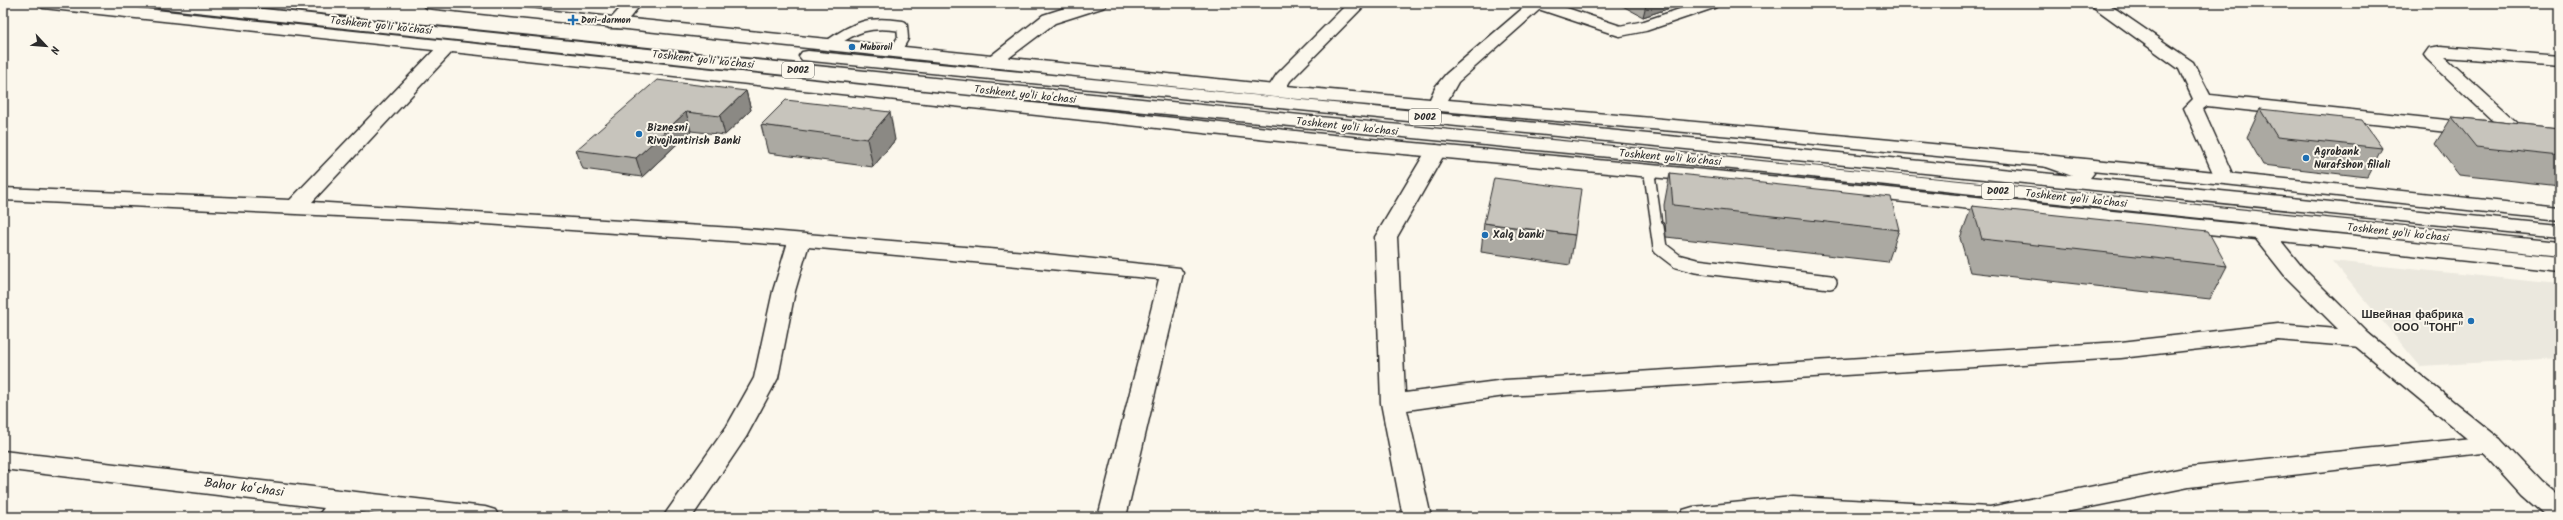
<svg xmlns="http://www.w3.org/2000/svg" width="2563" height="520" viewBox="0 0 2563 520" font-family="Kalam,sans-serif">
  <style>
    .built { fill: #ebe8de }
    .lines { fill: none; stroke-linecap: round; stroke-linejoin: round }
    .service-far1-casing { stroke: #2b2b2b; stroke-width: 13 }
    .service-casing { stroke: #2b2b2b; stroke-width: 16 }
    .minor-casing { stroke: #2b2b2b; stroke-width: 3 }
    .tertiary-casing { stroke: #2b2b2b; stroke-width: 3 }
    .primary-casing { stroke: #2b2b2b; stroke-width: 3 }
    .service-far1 { stroke: #fbf7ec; stroke-width: 10 }
    .service { stroke: #fbf7ec; stroke-width: 13 }
    .minor { fill: #fbf7ec; fill-rule: evenodd }
    .tertiary { fill: #fbf7ec; fill-rule: evenodd }
    .primary { fill: #fbf7ec; fill-rule: evenodd }
    .wall { fill: #aba9a2; stroke: #2b2b2b }
    .shaded-wall { fill: #8b8984; stroke: #2b2b2b }
    .building { fill: #c7c4bc; stroke: #2b2b2b }
    .poi-dot { fill: #1f6fb2; stroke: #fbf7ec; stroke-width: 1.5 }
    .labels { text-anchor: middle; dominant-baseline: central; stroke-width: 4; stroke-linejoin: round; paint-order: stroke }
    .far-poi-label { font-size: 9px; font-weight: bold; fill: #2b2b2b; stroke: #fbf7ec; text-anchor: start }
    .shield { fill: #fbf7ec; stroke: #696865; stroke-width: 1 }
    .shield-label { font-size: 10px; font-weight: bold; fill: #2b2b2b }
    .street-label { font-size: 11px; fill: #2b2b2b; stroke: #fbf7ec }
    .poi-label { font-size: 11px; font-weight: bold; fill: #2b2b2b; stroke: #fbf7ec; text-anchor: start }
    .near-street-label { font-size: 13px; fill: #2b2b2b; stroke: #fbf7ec }
  </style>
  <rect width="100%" height="100%" fill="#fbf7ec"/>
  <filter id="ink" filterUnits="userSpaceOnUse"><feTurbulence type="fractalNoise" baseFrequency=".025" numOctaves="2"/><feDisplacementMap in="SourceGraphic" scale="8" xChannelSelector="R" yChannelSelector="G"/><feConvolveMatrix kernelMatrix="1 2 1 2 8 2 1 2 1" color-interpolation-filters="sRGB"/></filter>
  <g filter="url(#ink)">
    <polygon class="built" points="2332,261 2560,284 2560,358 2420,366"/>
    <g class="lines">
      <defs>
        <g id="service-far1">
          <polyline points="1539,4 1620,31 1645,26 1713,3"/>
          <path d="M 829,45 C 856,26 869,21 902,26 L 903,38 L 895,52"/>
          <polyline points="1649,171 1657,228"/>
        </g>
        <polyline id="service" points="1657,227 1660,248 1677,261 1696,266 1830,282"/>
        <g id="minor">
          <polygon points="625,3 642,3 621,28 609,28 606,24"/>
          <polygon points="1080,3 1107,3 1105,7 1055,23 998,66 986,66 983,62 1043,15"/>
          <polygon points="1348,3 1367,3 1290,81 1282,95 1268,95 1266,91 1277,74"/>
          <polygon points="2088,3 2107,3 2193,62 2210,95 2475,123 2482,125 2485,129 2482,133 2475,135 2207,106 2203,109 2234,178 2231,182 2217,182 2184,108 2193,99 2179,69"/>
          <polygon points="446,43 452,44 455,48 452,52 312,202 734,228 1026,252 1180,268 1183,273 1126,517 1098,517 1159,279 808,247 795,291 778,378 746,437 692,517 663,517 727,426 754,378 773,291 787,245 442,221 3,200 3,188 290,200 440,44"/>
          <polygon points="2441,46 2560,56 2560,66 2445,57 2524,129 2527,133 2524,137 2510,137 2427,59 2424,55 2429,48"/>
          <polygon points="1436,145 1443,147 1446,151 1397,237 1405,393 1505,380 2121,342 2278,324 2361,331 2369,334 2373,339 2369,344 2361,347 2278,340 2121,358 1505,396 1407,410 1431,517 1403,517 1381,403 1375,237 1426,151 1429,147"/>
          <polygon points="2491,436 2500,439 2504,445 2500,451 2189,487 2041,517 1679,517 1683,510 1693,507 1792,497 1990,507 2189,467"/>
          <polygon points="3,451 485,507 495,510 499,517 400,517 357,512 350,517 317,517 324,508 3,469"/>
        </g>
        <g id="tertiary">
          <polygon points="35,3 90,3 1371,139 1791,178 2560,257 2560,271 2281,241 2302,267 2369,334 2500,439 2540,481 2560,498 2560,517 2547,517 2522,495 2482,451 2353,344 2286,277 2256,239 1791,190 1371,151 43,8"/>
          <path d="M 419,3 L 476,3 L 1275,85 L 1430,99 L 1436,86 L 1446,74 L 1529,3 L 1547,3 L 1458,82 L 1448,100 C 1819,132 2190,168 2560,208 L 2560,220 L 2224,184 L 1732,136 L 1275,97 L 427,8 Z"/>
        </g>
        <g id="primary">
          <path d="M 151,3 L 207,3 C 991,86 1776,161 2560,242 L 2560,256 L 1773,173 L 971,95 L 159,8 Z"/>
          <polygon points="808,51 2072,176 2038,164 2035,160 2038,156 2045,154 2091,169 2094,173 2090,178 2560,225 2560,237 802,60 799,56 802,52"/>
        </g>
      </defs>
      <use href="#service-far1" class="service-far1-casing"/>
      <use href="#service" class="service-casing"/>
      <use href="#minor" class="minor-casing"/>
      <use href="#tertiary" class="tertiary-casing"/>
      <use href="#primary" class="primary-casing"/>
      <use href="#service-far1" class="service-far1"/>
      <use href="#service" class="service"/>
      <use href="#minor" class="minor"/>
      <use href="#tertiary" class="tertiary"/>
      <use href="#primary" class="primary"/>
    </g>
    <g class="wall">
      <polygon points="1617,3 1685,3 1643,17"/>
      <polygon points="746,91 751,110 725,135 691,131 642,177 583,169 576,150"/>
      <polygon points="2260,109 2382,148 2367,177 2263,165 2247,137"/>
      <polygon points="2452,117 2560,128 2560,186 2459,175 2435,144"/>
      <polygon points="761,125 895,140 873,167 768,153"/>
      <polygon points="1670,173 1899,230 1888,262 1666,237 1664,205"/>
      <polygon points="1972,206 2227,266 2210,299 1970,272 1960,238"/>
      <polygon points="1484,223 1575,235 1570,265 1481,252"/>
    </g>
    <g class="shaded-wall">
      <polygon points="1652,3 1685,3 1643,17 1646,5"/>
      <polygon points="746,91 751,110 725,135 720,116"/>
      <polygon points="686,112 691,131 642,177 636,158"/>
      <polygon points="890,112 895,140 873,167 867,139"/>
    </g>
    <g class="building">
      <polygon points="1641,3 1652,3 1646,5"/>
      <polygon points="657,80 746,91 720,116 686,112 636,158 576,150"/>
      <polygon points="786,100 890,112 867,139 761,125"/>
      <polygon points="2260,109 2362,120 2382,148 2277,137"/>
      <polygon points="2452,117 2560,128 2560,156 2476,147"/>
      <polygon points="1670,173 1891,197 1899,230 1673,205"/>
      <polygon points="1494,178 1581,189 1575,235 1484,223"/>
      <polygon points="1972,206 2208,231 2227,266 1982,239"/>
    </g>
  </g>
  <g class="poi-dot">
    <path d="M571 14h4v4h4v4h-4v4h-4v-4h-4v-4h4z"/>
    <circle cx="852" cy="47" r="4"/>
    <circle cx="639" cy="134" r="4"/>
    <circle cx="2306" cy="158" r="4"/>
    <circle cx="1485" cy="235" r="4"/>
    <circle cx="2471" cy="321" r="4"/>
  </g>
  <g class="labels">
    <g class="far-poi-label">
      <text x="581" y="20">Dori-darmon</text>
      <text x="860" y="47">Muboroil</text>
    </g>
    <g class="shield">
      <rect x="782" y="62" width="32" height="16" rx="3"/>
      <rect x="1409" y="109" width="32" height="16" rx="3"/>
      <rect x="1982" y="183" width="32" height="16" rx="3"/>
    </g>
    <g class="shield-label">
      <text x="798" y="70">D002</text>
      <text x="1425" y="117">D002</text>
      <text x="1998" y="191">D002</text>
    </g>
    <g class="street-label">
      <text transform="translate(381 26) rotate(6)">Toshkent yo'li ko'chasi</text>
      <text transform="translate(703 60) rotate(6)">Toshkent yo'li ko'chasi</text>
      <text transform="translate(1025 95) rotate(6)">Toshkent yo'li ko'chasi</text>
      <text transform="translate(1347 127) rotate(6)">Toshkent yo'li ko'chasi</text>
      <text transform="translate(1670 158) rotate(5)">Toshkent yo'li ko'chasi</text>
      <text transform="translate(2076 199) rotate(6)">Toshkent yo'li ko'chasi</text>
      <text transform="translate(2398 233) rotate(6)">Toshkent yo'li ko'chasi</text>
    </g>
    <g class="poi-label">
      <text x="647" y="128">Biznesni<tspan x="647" dy="13">Rivojlantirish Banki</tspan></text>
      <text x="2314" y="152">Agrobank<tspan x="2314" dy="13">Nurafshon filiali</tspan></text>
      <text x="1493" y="235">Xalq banki</text>
      <text x="2463" y="315" text-anchor="end">Швейная фабрика<tspan x="2463" dy="13">ООО "ТОНГ"</tspan></text>
    </g>
    <g class="near-street-label">
      <text transform="translate(244 488) rotate(7)">Bahor ko‘chasi</text>
    </g>
  </g>
  <rect width="2563" height="520" fill="none" stroke="#fbf7ec" stroke-width="16"/>
  <rect x="8" y="8" width="2547" height="504" fill="none" stroke="#2b2b2b" stroke-width="1.5" filter="url(#ink)"/>
  <g transform="translate(46 46) rotate(116)" stroke="#fbf7ec" stroke-width="3" paint-order="stroke">
  <path d="M0-3L7 15L0 10L-7 15Z" fill="#2b2b2b"/>
  <text y="-6" font-size="11" font-weight="bold" text-anchor="middle" fill="#2b2b2b">N</text>
  </g>
</svg>
